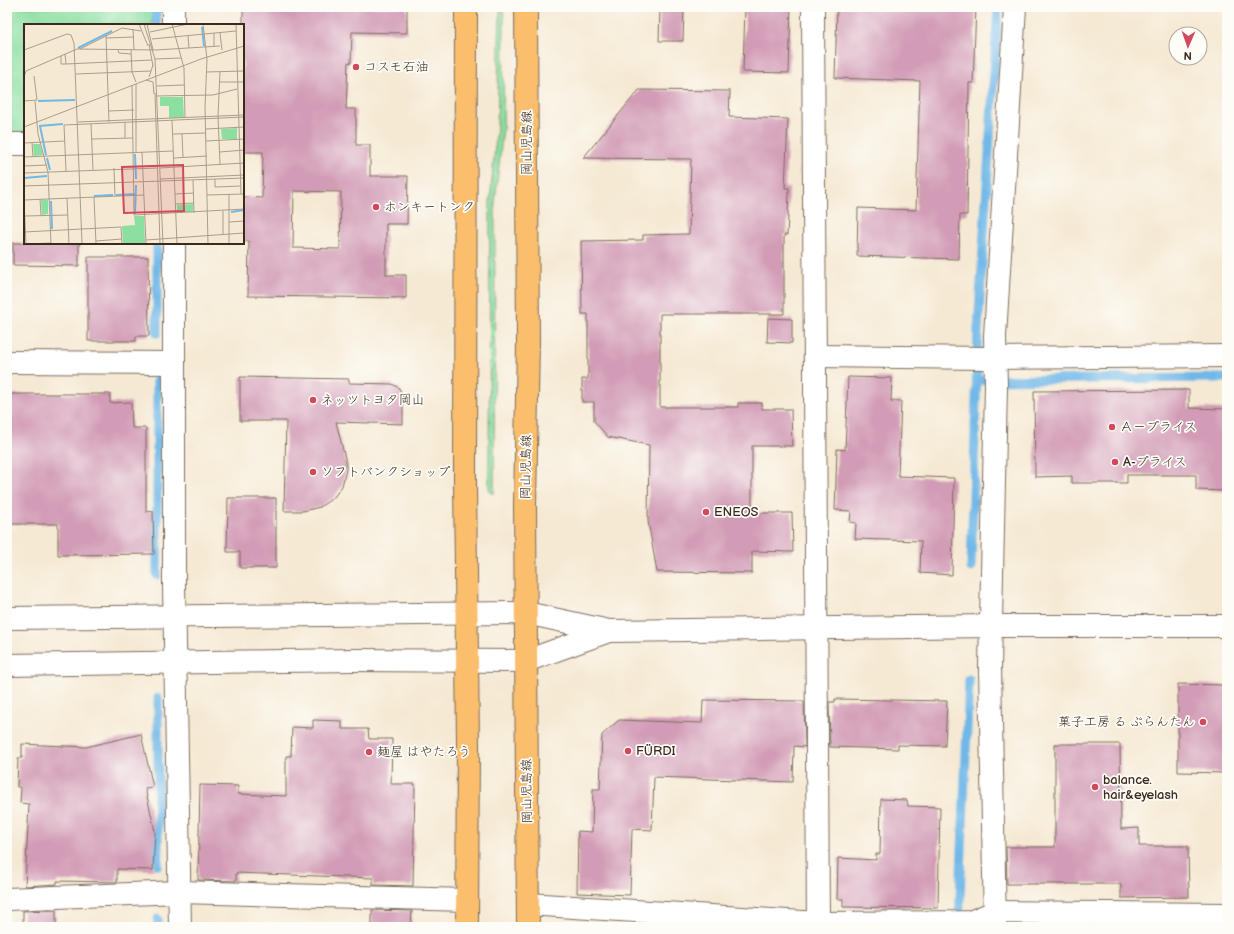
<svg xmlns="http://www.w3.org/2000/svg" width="1234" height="934" viewBox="0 0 1234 934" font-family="'Balsamiq Sans','Klee One',sans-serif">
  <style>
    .green { fill: #8bdfa1; stroke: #638460 }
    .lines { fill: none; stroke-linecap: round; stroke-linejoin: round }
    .stream { stroke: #70b8e8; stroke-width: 9 }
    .building { fill: #d29bb6; fill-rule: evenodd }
    .minor-casing { stroke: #7c6d5d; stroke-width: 24 }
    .major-casing { stroke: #7c6d5d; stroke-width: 24 }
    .minor { stroke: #fff; stroke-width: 22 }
    .major { stroke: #fabe6d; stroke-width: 22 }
    .poi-dot { fill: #d1495b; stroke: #fdfcf7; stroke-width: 1.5 }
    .labels { text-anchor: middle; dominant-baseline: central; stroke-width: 3.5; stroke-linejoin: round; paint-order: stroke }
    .poi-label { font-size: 13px; fill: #3b2a1e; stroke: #fdfcf7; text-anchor: start }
    .street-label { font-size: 13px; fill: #3b2a1e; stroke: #fdfcf7 }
    .inset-river { fill: none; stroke: #70b8e8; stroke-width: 2 }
    .inset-road { fill: none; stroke: #ab9d8b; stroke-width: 1 }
    .view { fill: #d1495b; fill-opacity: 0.15; stroke: #d1495b; stroke-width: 2 }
    .inset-edge { fill: none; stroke: #3b2a1e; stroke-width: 2 }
  </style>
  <rect width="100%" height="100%" fill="#fdfcf7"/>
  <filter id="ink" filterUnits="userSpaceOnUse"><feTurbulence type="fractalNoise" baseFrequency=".025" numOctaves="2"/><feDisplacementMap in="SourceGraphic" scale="8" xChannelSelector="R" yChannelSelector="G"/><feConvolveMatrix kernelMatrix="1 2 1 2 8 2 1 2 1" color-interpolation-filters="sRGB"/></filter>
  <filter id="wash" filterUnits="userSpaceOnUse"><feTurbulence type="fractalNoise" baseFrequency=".012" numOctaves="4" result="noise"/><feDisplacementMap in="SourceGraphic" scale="16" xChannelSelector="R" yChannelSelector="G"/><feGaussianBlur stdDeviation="0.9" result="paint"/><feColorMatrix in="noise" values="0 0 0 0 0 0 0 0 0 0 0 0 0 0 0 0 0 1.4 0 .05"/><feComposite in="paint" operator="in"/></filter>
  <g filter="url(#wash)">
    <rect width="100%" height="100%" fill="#f5e9d3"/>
    <g class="green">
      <polygon points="7,7 153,7 152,25 25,25 25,135 7,135"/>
      <polygon points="500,11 503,11 504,15 503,127 495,202 494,493 491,493 489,488 490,202 497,126"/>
    </g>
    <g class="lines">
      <g class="stream">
        <polyline points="156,7 157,25"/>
        <polyline points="157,243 157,333"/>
        <polyline points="157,380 157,575"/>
        <polyline points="977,380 1227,378"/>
        <polyline points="971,568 978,330 998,7"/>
        <polyline points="158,698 158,865"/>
        <polyline points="158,919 158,927"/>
        <polyline points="959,924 969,679"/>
      </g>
    </g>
    <g id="blocks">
      <g class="building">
        <path d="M 243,7 L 407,7 L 407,33 L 352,32 L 351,63 L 348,62 L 346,109 L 356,109 L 356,145 L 370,145 L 370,176 L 408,176 L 407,224 L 386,224 L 386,275 L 406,275 L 406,298 L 248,296 L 249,241 L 243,241 L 243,197 L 262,198 L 263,152 L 243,152 ZM 294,191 L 341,192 L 340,249 L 293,248 Z"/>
        <polygon points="660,7 684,7 683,41 659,41"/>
        <polygon points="745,7 791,7 789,73 743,72"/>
        <polygon points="837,7 976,7 973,83 969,83 967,215 960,215 959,259 857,256 858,208 916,210 920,81 835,78"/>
        <polygon points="639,90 730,91 729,117 788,119 785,188 789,188 788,217 787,235 784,235 784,314 660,314 660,407 738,407 738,403 762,403 762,409 791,409 792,446 752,446 752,513 792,513 793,552 752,551 752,573 657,572 648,521 649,445 608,437 594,421 594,402 582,402 582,379 588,379 588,314 582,314 581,241 643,240 643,235 689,234 691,159 583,158"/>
        <polygon points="13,243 79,243 79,266 13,265"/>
        <polygon points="88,257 148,257 149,336 136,336 136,341 88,341"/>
        <polygon points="768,318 792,319 792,343 767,342"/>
        <polygon points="240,377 349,379 349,383 392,384 399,388 403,396 403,424 336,422 346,462 346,470 342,486 334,497 320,507 303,511 284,511 286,421 240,421"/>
        <polygon points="848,377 892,378 891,401 901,401 898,476 954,478 952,575 920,573 921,541 855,539 856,523 850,522 851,511 835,510 837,449 845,450"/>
        <polygon points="1189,390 1189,408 1227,409 1227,482 1225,482 1225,491 1196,490 1196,475 1127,475 1127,483 1072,483 1072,476 1035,477 1034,391"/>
        <polygon points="7,394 110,394 110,403 131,402 132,428 146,428 146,512 153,511 154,554 58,555 58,524 7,524"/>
        <polygon points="228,498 276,498 276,568 240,568 240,552 227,552"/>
        <polygon points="1178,684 1227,685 1227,773 1178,772"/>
        <polygon points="835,699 947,701 945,746 898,745 898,749 830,747 829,702 835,702"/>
        <polygon points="703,700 804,701 805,747 794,746 793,782 654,777 652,830 632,829 630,895 577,893 578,831 592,832 593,789 600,789 602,735 619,720 702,723"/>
        <polygon points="313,720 342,721 342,729 368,729 369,739 392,739 391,784 415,784 413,886 373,885 373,878 236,873 236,881 198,880 200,785 238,786 238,794 286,796 286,756 291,756 292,727 313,728"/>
        <polygon points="141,734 153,787 145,788 155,831 153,870 117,869 117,882 57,881 57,884 25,886 29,804 20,803 21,787 17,787 18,758 22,758 22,744 86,747"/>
        <polygon points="1055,744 1120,744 1121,829 1139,828 1139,846 1188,846 1189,897 1121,898 1121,884 1007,884 1006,847 1055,847"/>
        <polygon points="881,799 907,800 908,806 940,807 938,908 843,907 843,899 837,899 838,858 876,860 876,854 880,854"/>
        <polygon points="56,910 56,927 23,927 23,911"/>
        <polygon points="372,910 412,911 411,927 372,927"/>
      </g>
    </g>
  </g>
  <g filter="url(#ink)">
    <use href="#blocks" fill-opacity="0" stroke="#7c6d5d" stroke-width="1"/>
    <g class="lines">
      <defs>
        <g id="minor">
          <polyline points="173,7 173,25"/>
          <polyline points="813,7 818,927"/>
          <polyline points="7,144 25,144"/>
          <polyline points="174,243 174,585 180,927"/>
          <polyline points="816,356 987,358 1227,356"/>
          <polyline points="7,362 174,363"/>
          <polyline points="7,618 526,613 609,631 991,626 1227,626"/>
          <polyline points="7,665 352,660 526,661 609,631"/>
          <polyline points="7,899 179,892 467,900"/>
          <polyline points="528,904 818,923 970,922 995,912 1227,914"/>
          <polyline points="995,927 990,668 996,387 995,336 1015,7"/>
        </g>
        <g id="major">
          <polyline points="466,7 465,484 468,743 467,927"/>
          <polyline points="526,7 528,342 525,505 528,927"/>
        </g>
      </defs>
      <use href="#minor" class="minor-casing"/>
      <use href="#major" class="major-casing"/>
      <use href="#minor" class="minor"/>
      <use href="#major" class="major"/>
    </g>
  </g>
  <g class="poi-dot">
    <circle cx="356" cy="67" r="4"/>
    <circle cx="376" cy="207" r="4"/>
    <circle cx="313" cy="400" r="4"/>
    <circle cx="1112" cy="427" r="4"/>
    <circle cx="1115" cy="462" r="4"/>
    <circle cx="313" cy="472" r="4"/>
    <circle cx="706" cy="512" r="4"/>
    <circle cx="1203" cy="722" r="4"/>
    <circle cx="628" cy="751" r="4"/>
    <circle cx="369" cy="752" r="4"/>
    <circle cx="1095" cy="787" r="4"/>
  </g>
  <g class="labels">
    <g class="poi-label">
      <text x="364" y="67">コスモ石油</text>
      <text x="384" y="207">ホンキートンク</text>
      <text x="321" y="400">ネッツトヨタ岡山</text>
      <text x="1120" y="427">Ａ－プライス</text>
      <text x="1123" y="462">A-プライス</text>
      <text x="321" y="472">ソフトバンクショップ</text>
      <text x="714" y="512">ENEOS</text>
      <text x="1195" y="722" text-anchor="end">菓子工房 る ぷらんたん</text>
      <text x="636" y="751">FÜRDI</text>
      <text x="377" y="752">麺屋 はやたろう</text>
      <text x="1103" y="780">balance.<tspan x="1103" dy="15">hair&amp;eyelash</tspan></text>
    </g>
    <g class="street-label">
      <text transform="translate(527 143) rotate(-90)">岡山児島線</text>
      <text transform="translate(526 467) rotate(-89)">岡山児島線</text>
      <text transform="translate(527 791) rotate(-91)">岡山児島線</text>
    </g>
  </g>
  <g transform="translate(24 24)">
    <rect width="220" height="220" fill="#f5e9d3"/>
    <path d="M 136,73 L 159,73 L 160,94 L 145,94 L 145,82 L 136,82 ZM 213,104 L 213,115 L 198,115 L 197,105 ZM 9,120 L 16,120 L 19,131 L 10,132 ZM 17,176 L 24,176 L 24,190 L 18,191 ZM 169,180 L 169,188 L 153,188 L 153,181 ZM 110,192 L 120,192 L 121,220 L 99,220 L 98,202 L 111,201 Z" fill="#8bdfa1"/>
    <path class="inset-river" d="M 178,3 L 180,22M 54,24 L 88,7M 14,77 L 51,76M 15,102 L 39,100M 16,102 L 22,131M 111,130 L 112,155M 23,134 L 26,146M 0,154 L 23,152M 92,171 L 112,170M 70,172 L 89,171M 27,177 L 28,205M 207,188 L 220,186M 111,190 L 112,161"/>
    <path class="inset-road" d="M 115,0 L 124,22M 120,0 L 131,35 L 139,220M 123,0 L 129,26M 148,0 L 160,44 L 161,94M 179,0 L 183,35 L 181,83 L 184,220M 212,0 L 217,170M 109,5 L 110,26M 126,8 L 164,0M 196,9 L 198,26M 82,11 L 85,98M 164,12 L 165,24M 82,14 L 110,13M 128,15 L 212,7M 125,20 L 129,42M 190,22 L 190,9M 56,25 L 98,4 L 117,7M 0,26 L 43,10 L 47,11 L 50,19 L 58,220M 94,26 L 95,29 L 107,30M 107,26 L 108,48 L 112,58M 41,30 L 42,40 L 128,36M 37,32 L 37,40 L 42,40M 131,35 L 157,34M 182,48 L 220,47M 196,48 L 194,92 L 196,140M 52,50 L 127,47M 0,53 L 2,47 L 53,25 L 132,26 L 196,22M 125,53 L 129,41M 122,56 L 129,58 L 130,70M 195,58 L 220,58M 112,60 L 112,129M 108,61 L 110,191 L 220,185M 133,62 L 160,61M 131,69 L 136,220M 132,72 L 189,71 L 213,65M 0,77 L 13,76 L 10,52M 11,77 L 14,110 L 24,148 L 27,220M 85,87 L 110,86M 148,96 L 153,220M 54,98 L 220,91M 101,99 L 101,114M 67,100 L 69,146M 0,103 L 177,35 L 220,22M 182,105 L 220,103M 149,110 L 182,109M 158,110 L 159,133M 68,115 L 109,114M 182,117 L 220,115M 0,119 L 41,117M 8,119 L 9,133M 118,128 L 122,220M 196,128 L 220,126M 0,133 L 149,127M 150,134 L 183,132M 0,142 L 23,141M 90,144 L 91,172M 136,144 L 220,139M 42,147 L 40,101 L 220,93M 0,149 L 133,144M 136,155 L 220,151M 191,155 L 191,163 L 217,162M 169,156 L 170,189M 0,162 L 220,154M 151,170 L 170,169M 205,170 L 205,187M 183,171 L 220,170M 70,173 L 72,220M 43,174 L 45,220M 16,175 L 17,192M 0,176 L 120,171M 0,176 L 2,220M 152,180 L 170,179M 199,187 L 199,210M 205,187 L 205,220M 1,192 L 44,191M 205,198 L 220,197M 0,208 L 97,203 L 98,220M 122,216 L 220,209M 72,217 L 98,215M 2,220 L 27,219"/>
    <path class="view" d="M 159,141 L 160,187 L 100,189 L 98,143 Z"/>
    <rect width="220" height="220" class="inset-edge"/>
  </g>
  <rect width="1234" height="934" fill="none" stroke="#fdfcf7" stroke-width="24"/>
  <g transform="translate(1188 46) rotate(182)"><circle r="19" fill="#fdfcf7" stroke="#afa8a0"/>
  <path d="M0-3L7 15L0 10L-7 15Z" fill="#d1495b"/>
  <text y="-6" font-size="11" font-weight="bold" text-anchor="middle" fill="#3b2a1e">N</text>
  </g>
</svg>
